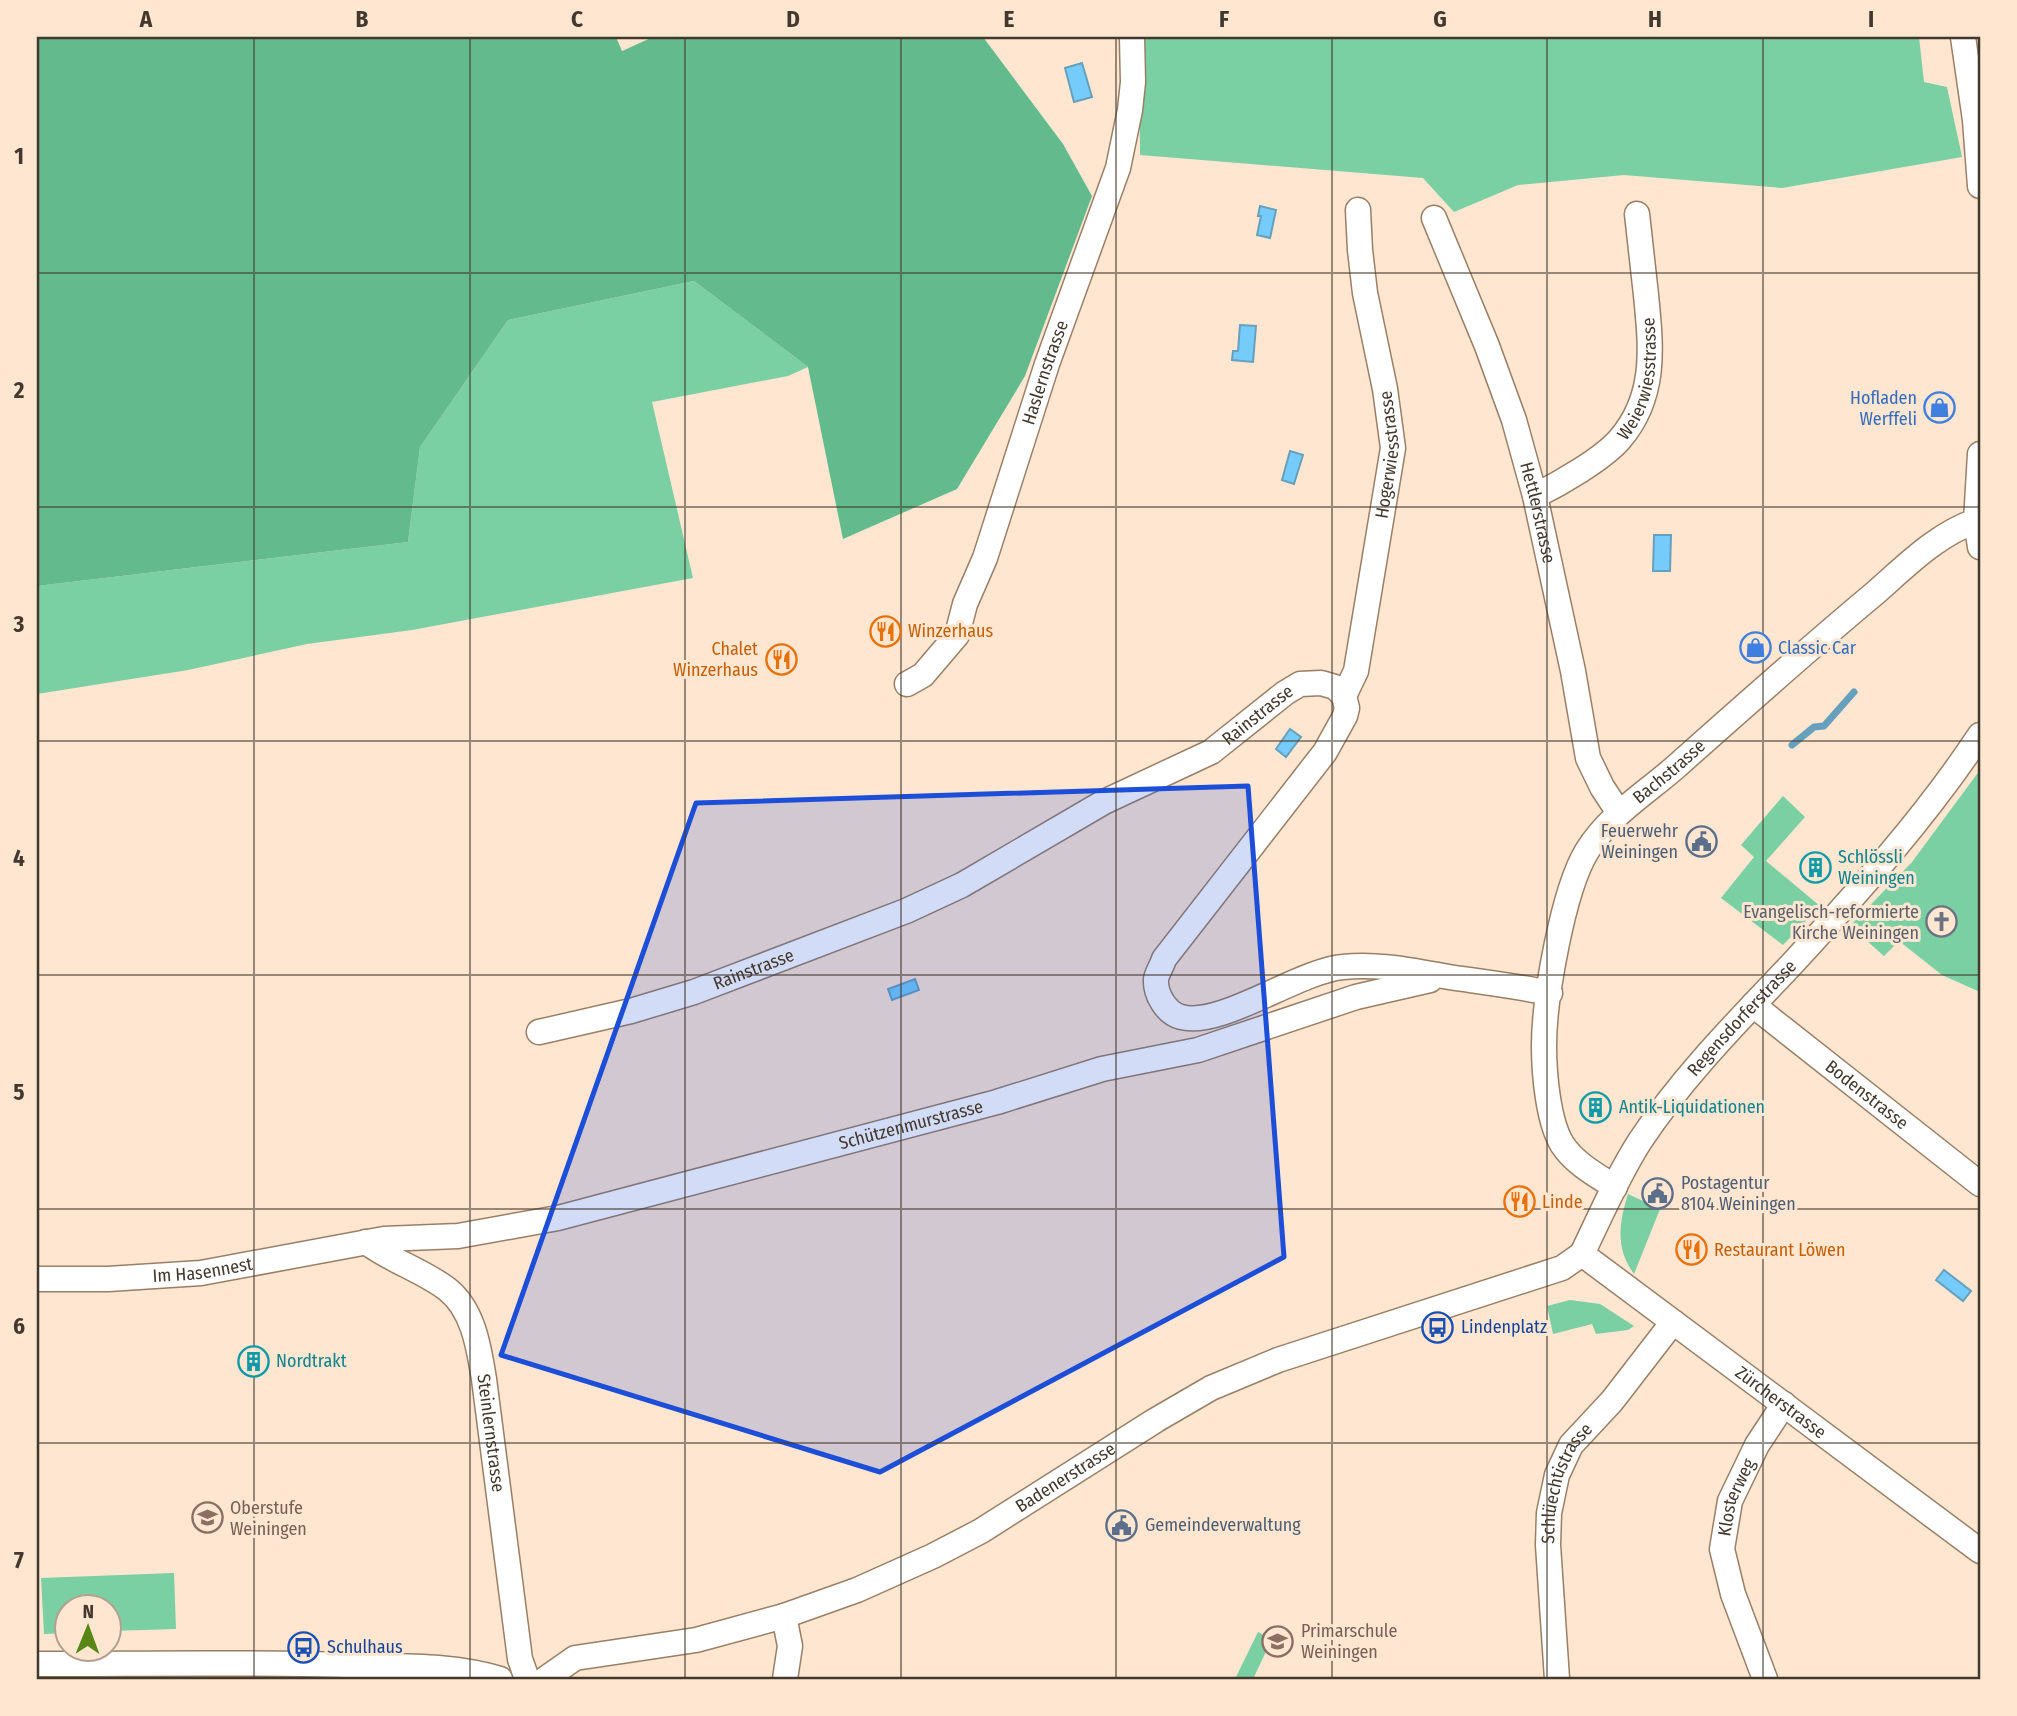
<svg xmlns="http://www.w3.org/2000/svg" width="2017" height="1716" viewBox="0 0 2017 1716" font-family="'Fira Sans Condensed',sans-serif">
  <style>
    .green { fill: #7acfa3 }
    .forest { fill: #62ba8d }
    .water { fill: #75ccfb; stroke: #66a0bd; stroke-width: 2 }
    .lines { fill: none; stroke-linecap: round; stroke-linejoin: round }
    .stream { stroke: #66a0bd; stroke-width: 7 }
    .minor-casing { stroke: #997f65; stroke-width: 27 }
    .minor { stroke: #fff; stroke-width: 24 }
    .marked { fill: #1d4ed8; fill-opacity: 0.2; stroke: #1d4ed8; stroke-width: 5; stroke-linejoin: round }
    .grid { fill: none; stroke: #43382d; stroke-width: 2; stroke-opacity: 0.55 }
    .labels { text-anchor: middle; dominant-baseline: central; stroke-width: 6; stroke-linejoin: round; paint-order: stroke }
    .street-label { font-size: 18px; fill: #43382d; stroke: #fee6d0 }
    .shop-label { font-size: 18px; fill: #366cbe; stroke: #fee6d0; text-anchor: end }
    .food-label { font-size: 18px; fill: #c56008; stroke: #fee6d0; text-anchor: start }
    .service-label { font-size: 18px; fill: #4e5e75; stroke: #fee6d0; text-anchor: start }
    .culture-label { font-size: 18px; fill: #0d838f; stroke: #fee6d0; text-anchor: start }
    .worship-label { font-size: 18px; fill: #5b616d; stroke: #fee6d0; text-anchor: end }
    .transit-label { font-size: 18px; fill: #164399; stroke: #fee6d0; text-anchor: start }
    .education-label { font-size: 18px; fill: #785e54; stroke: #fee6d0; text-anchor: start }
    .neatline { fill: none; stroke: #43382d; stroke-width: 2.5 }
    .grid-label { font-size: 23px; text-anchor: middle; font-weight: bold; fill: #43382d }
  </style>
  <rect width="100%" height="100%" fill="#fee6d0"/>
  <g class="green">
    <polygon points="1139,37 1919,37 1924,82 1947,87 1962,157 1782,188 1624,175 1518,185 1454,212 1423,178 1140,155"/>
    <polygon points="694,281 808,367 788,376 652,402 693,578 412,630 307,644 188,670 37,694 37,586 408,542 420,447 508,320"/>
    <polygon points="1980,770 1980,992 1942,975 1899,941 1884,956 1850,926 1912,862"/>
    <polygon points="1783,796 1805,817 1766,861 1820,906 1783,945 1721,898 1754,857 1741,845"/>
    <path d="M 1628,1194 L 1660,1209 L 1634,1274 C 1615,1248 1619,1223 1628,1194 Z"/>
    <polygon points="1570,1300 1600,1304 1634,1326 1628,1330 1596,1334 1592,1324 1553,1334 1547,1306"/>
    <polygon points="174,1573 176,1629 109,1631 108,1608 66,1608 66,1633 44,1634 41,1578"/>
    <polygon points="1258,1632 1272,1639 1253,1679 1235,1679"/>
  </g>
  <polygon class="forest" points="37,37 616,37 622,51 653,37 983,37 1063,144 1092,196 1025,376 957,489 843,539 808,367 694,281 508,320 420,447 408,542 37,586"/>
  <g class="water">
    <polygon points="1082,63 1092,97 1074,102 1065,68"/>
    <polygon points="1260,206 1276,210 1270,238 1257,235 1261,216 1258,216"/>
    <polygon points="1240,325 1256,326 1253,362 1232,360 1233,351 1238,351"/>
    <polygon points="1290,451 1303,455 1294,484 1282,480"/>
    <polygon points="1654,535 1671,535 1670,571 1653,571"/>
    <polygon points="1290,729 1301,737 1286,757 1276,749"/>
    <polygon points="915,979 919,990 892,1000 888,989"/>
    <polygon points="1944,1270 1971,1291 1963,1301 1936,1280"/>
  </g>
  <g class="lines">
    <polyline class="stream" points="1792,745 1814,727 1824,726 1854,692"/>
    <defs>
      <g id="minor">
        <polyline points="1963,37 1975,120 1980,186"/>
        <path id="s1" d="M 1434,218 L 1487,346 L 1514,420 L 1535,496 L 1573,671 L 1588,758 L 1602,787 L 1619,813"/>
        <polyline points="1980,454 1976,521 1980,547"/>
        <path id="s2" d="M 1535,496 C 1559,484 1603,459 1620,439 C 1657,396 1651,346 1646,295 C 1643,268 1640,241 1637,214"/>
        <path id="s3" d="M 907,684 L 923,675 L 957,635 L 965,604 L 985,558 L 1047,364 L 1118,168 L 1130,110 L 1133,82 L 1132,37"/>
        <path id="s4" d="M 1344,696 L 1356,671 L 1393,448 L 1385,389 L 1365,293 L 1360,250 L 1358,210"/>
        <path id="s5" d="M 1753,1005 L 1980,1184"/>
        <path id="s6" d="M 539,1032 L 631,1011 L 694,992 L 906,911 L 962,885 L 1104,802 L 1211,752 L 1285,693 L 1300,684 L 1321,683 L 1335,687 L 1344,696 L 1347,708 L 1345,716 L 1325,752 L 1164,959 C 1162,966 1157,973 1156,979 C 1155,994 1166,1013 1181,1017 C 1221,1028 1298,971 1343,967 C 1378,963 1414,971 1449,977 C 1483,982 1516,986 1550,993"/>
        <path id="s7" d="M 1615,1187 C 1596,1175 1574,1163 1562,1144 C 1548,1121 1544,1073 1544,1046 C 1544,999 1563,890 1587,851 C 1610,814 1648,792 1679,764 C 1743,707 1808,649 1874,594 C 1905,567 1937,534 1976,521"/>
        <path id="s8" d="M 366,1242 C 391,1261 422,1270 447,1289 C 474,1310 479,1349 484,1379 L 520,1659 L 527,1679"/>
        <path id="s9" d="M 1582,1254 C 1600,1217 1617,1177 1640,1141 C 1683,1076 1739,1020 1792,964 C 1859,891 1925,818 1980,735"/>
        <path id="s10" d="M 1582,1254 L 1980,1551"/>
        <path id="s11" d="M 37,1279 L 108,1279 L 201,1273 L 384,1239 L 458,1236 L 558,1218 L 997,1102 L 1102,1069 L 1198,1050 L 1356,997 L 1430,980"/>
        <polyline points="784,1616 790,1646 785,1679"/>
        <path d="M 37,1664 C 140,1664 243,1662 347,1665 C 398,1667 450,1664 500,1679"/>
        <path id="s12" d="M 545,1679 L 575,1658 L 696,1640 L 784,1616 L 857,1590 L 933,1556 L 981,1531 L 1156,1420 L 1211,1388 L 1278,1360 L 1562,1268 L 1582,1254"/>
        <path id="s13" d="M 1557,1679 L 1548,1545 L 1549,1513 L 1557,1475 L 1571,1445 L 1612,1401 L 1673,1322"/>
        <path id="s14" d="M 1765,1679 L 1733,1594 L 1722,1549 L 1730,1501 L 1757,1445 L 1784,1404"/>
      </g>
    </defs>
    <use href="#minor" class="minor-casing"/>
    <use href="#minor" class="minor"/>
  </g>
  <path class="marked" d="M 1248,786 L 1284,1257 L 880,1472 L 501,1355 L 696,803 Z"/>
  <path class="grid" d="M 254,37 L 254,1679M 470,37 L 470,1679M 685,37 L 685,1679M 901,37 L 901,1679M 1116,37 L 1116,1679M 1332,37 L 1332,1679M 1547,37 L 1547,1679M 1763,37 L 1763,1679M 37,273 L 1980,273M 37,507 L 1980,507M 37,741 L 1980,741M 37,975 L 1980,975M 37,1209 L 1980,1209M 37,1443 L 1980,1443"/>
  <defs>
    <symbol id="shop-ring" viewBox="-11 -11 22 22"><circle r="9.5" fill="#fee6d0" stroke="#3f7fe0" stroke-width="1.5"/><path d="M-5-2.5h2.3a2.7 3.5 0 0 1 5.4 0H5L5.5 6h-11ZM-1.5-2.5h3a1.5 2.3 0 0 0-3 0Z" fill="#3f7fe0"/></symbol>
    <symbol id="restaurant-ring" viewBox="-11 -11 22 22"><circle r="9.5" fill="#fee6d0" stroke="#e8710a" stroke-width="1.5"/><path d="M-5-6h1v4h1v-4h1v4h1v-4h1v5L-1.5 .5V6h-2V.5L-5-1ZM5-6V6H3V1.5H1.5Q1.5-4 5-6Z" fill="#e8710a"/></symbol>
    <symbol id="civic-ring" viewBox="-11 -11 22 22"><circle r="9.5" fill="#fee6d0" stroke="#5c6f8a" stroke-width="1.5"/><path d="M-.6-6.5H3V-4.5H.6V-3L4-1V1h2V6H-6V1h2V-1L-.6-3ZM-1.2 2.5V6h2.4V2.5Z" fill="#5c6f8a"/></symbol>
    <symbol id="building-ring" viewBox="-11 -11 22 22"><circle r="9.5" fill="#fee6d0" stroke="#0f9aa8" stroke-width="1.5"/><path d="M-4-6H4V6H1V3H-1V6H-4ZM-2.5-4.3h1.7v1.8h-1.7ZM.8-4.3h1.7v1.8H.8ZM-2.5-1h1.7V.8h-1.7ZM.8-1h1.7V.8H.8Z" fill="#0f9aa8"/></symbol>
    <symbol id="church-ring" viewBox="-11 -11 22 22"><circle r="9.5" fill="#fee6d0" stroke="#6b7280" stroke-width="1.5"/><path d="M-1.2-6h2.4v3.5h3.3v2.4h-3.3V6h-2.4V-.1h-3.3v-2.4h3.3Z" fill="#6b7280"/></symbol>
    <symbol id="bus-ring" viewBox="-11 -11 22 22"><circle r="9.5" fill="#fee6d0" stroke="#1a4fb4" stroke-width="1.5"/><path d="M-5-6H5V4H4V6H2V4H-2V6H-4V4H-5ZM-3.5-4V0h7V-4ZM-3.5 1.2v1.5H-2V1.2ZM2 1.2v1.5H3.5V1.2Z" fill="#1a4fb4"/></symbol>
    <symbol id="school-ring" viewBox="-11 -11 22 22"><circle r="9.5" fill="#fee6d0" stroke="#8d6e63" stroke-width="1.5"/><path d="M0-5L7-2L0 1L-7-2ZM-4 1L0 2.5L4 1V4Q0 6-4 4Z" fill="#8d6e63"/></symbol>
  </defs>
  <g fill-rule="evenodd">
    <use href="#shop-ring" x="1922" y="390" width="35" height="35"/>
    <use href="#restaurant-ring" x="868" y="614" width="35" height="35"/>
    <use href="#shop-ring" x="1738" y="630" width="35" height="35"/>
    <use href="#restaurant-ring" x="764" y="642" width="35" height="35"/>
    <use href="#civic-ring" x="1684" y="824" width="35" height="35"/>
    <use href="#building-ring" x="1798" y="850" width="35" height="35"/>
    <use href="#church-ring" x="1924" y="904" width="35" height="35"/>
    <use href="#building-ring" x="1578" y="1090" width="35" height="35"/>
    <use href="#civic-ring" x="1640" y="1176" width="35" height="35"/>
    <use href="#restaurant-ring" x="1502" y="1184" width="35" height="35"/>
    <use href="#restaurant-ring" x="1674" y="1232" width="35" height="35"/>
    <use href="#bus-ring" x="1420" y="1310" width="35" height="35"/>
    <use href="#building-ring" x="236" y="1344" width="35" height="35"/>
    <use href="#school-ring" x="190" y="1500" width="35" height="35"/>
    <use href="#civic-ring" x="1104" y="1508" width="35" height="35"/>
    <use href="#school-ring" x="1260" y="1624" width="35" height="35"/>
    <use href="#bus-ring" x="286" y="1630" width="35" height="35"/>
  </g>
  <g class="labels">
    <g class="street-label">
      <text stroke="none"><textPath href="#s3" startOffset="348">Haslernstrasse</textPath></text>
      <text stroke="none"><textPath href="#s2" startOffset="168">Weierwiesstrasse</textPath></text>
      <text stroke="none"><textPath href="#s4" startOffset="247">Hogerwiesstrasse</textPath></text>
      <text stroke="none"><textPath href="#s1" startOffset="313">Hettlerstrasse</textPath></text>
      <text stroke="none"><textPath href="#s6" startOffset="791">Rainstrasse</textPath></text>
      <text stroke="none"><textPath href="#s7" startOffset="485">Bachstrasse</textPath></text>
      <text stroke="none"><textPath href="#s6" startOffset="224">Rainstrasse</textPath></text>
      <text stroke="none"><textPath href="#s9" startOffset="287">Regensdorferstrasse</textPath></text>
      <text stroke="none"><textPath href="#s5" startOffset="145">Bodenstrasse</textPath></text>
      <text stroke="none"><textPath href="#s11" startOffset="891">Schützenmurstrasse</textPath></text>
      <text stroke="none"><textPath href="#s11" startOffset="166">Im Hasennest</textPath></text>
      <text stroke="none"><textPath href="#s10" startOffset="248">Zürcherstrasse</textPath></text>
      <text stroke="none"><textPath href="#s8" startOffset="248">Steinlernstrasse</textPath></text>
      <text stroke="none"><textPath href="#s12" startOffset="565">Badenerstrasse</textPath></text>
      <text stroke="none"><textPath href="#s13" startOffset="200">Schlüechtistrasse</textPath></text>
      <text stroke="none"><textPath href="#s14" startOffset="191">Klosterweg</textPath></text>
    </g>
    <g class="shop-label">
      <text x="1917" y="398">Hofladen<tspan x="1917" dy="21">Werffeli</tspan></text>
      <text x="1778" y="648" text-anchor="start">Classic Car</text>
    </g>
    <g class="food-label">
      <text x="908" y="631">Winzerhaus</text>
      <text x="758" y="649" text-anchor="end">Chalet<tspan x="758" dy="21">Winzerhaus</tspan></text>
      <text x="1542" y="1202">Linde</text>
      <text x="1714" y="1250">Restaurant Löwen</text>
    </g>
    <g class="service-label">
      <text x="1678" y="831" text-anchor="end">Feuerwehr<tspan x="1678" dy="21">Weiningen</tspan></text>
      <text x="1681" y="1183">Postagentur<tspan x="1681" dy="21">8104 Weiningen</tspan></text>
      <text x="1145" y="1525">Gemeindeverwaltung</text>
    </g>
    <g class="culture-label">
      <text x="1838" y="857">Schlössli<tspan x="1838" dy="21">Weiningen</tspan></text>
      <text x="1619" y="1107">Antik-Liquidationen</text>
      <text x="276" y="1361">Nordtrakt</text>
    </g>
    <g class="worship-label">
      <text x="1919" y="912">Evangelisch-reformierte<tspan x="1919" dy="21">Kirche Weiningen</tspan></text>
    </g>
    <g class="transit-label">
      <text x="1461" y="1327">Lindenplatz</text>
      <text x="327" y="1647">Schulhaus</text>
    </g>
    <g class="education-label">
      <text x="230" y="1508">Oberstufe<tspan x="230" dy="21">Weiningen</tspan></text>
      <text x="1301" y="1631">Primarschule<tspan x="1301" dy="21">Weiningen</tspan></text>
    </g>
  </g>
  <rect width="2017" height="1716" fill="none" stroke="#fee6d0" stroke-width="77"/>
  <g transform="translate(88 1628) rotate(1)"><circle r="33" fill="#fee6d0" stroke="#b3a08f" stroke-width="2"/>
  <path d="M0-5L12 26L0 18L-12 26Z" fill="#578617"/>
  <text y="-10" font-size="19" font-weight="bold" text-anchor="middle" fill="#43382d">N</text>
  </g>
  <rect x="38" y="38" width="1941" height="1640" class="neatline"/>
  <g class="grid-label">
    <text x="146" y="27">A</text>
    <text x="362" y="27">B</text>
    <text x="577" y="27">C</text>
    <text x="793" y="27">D</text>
    <text x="1009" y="27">E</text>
    <text x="1224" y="27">F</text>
    <text x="1440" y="27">G</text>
    <text x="1655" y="27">H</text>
    <text x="1871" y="27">I</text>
    <text x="19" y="164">1</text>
    <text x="19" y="398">2</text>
    <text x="19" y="632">3</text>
    <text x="19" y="866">4</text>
    <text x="19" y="1100">5</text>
    <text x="19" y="1334">6</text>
    <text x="19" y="1568">7</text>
  </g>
</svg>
